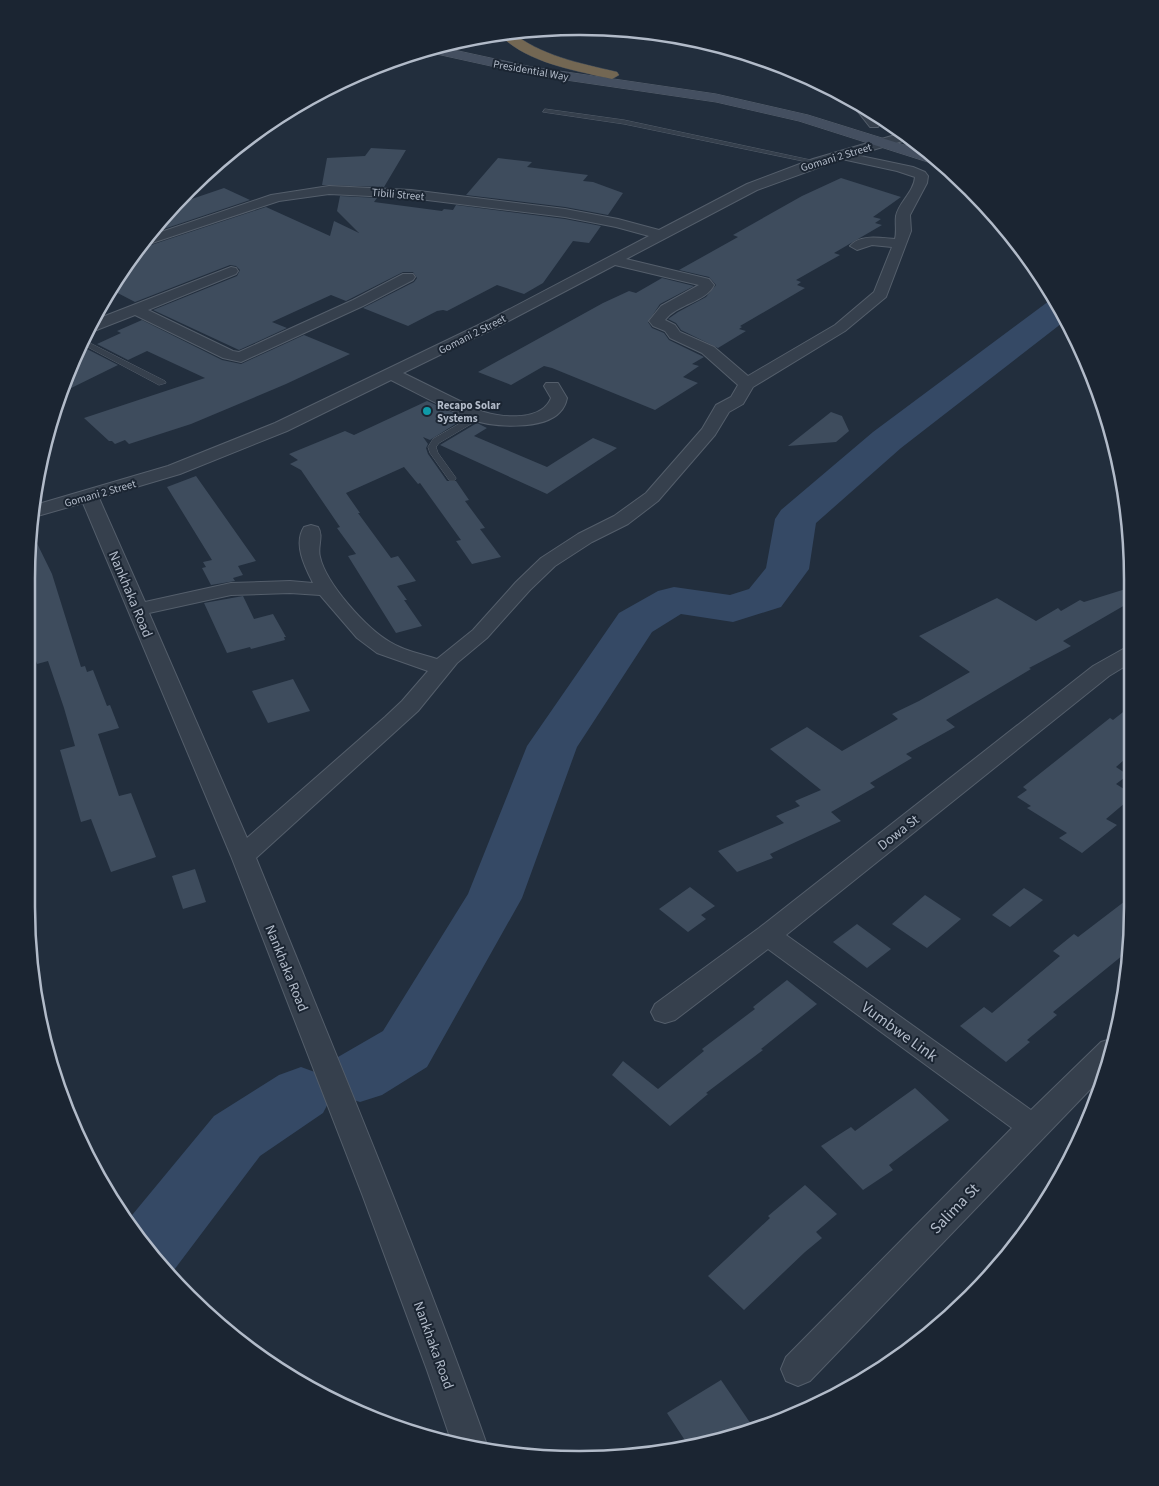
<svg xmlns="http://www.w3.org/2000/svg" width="1159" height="1486" font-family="'Source Sans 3',sans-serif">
<rect width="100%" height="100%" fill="#222e3d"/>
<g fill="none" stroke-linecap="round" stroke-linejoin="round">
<!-- river -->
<g fill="#354965" fill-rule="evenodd">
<polygon points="1056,299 1066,320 901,448 816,523 809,569 781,607 733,622 681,614 652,632 577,747 522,898 427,1067 382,1095 360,1102 338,1095 329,1076 338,1057 383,1031 468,894 527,746 619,613 658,591 674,587 730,595 749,589 766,568 775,519 781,510 873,432 1049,301"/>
<polygon points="301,1067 323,1075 333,1094 323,1113 260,1156 174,1270 168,1272 128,1220 214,1116 279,1075"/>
</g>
</g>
<!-- building -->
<g fill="#3e4c5d">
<polygon points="371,148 406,150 384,187 322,185 327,158 365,156"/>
<polygon points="498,158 532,162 527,167 588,175 583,181 593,182 623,193 608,215 565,207 466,195"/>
<polygon points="841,178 901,197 873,217 881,219 875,223 882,225 834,253 840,255 796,280 801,282 797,285 805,288 740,326 742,327 739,329 746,331 718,348 681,330 676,323 668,319 678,312 706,297 716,285 709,277 679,270 738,237 733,235 802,196"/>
<polygon points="224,188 250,200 149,234 177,204"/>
<polygon points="340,196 377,198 374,202 442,211 444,209 453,210 456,205 565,219 601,226 589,243 573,241 543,283 524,294 497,285 447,311 443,310 437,311 408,326 363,308 414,282 417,278 413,272 403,272 346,301 331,295 272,322 287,328 239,350 153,310 237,276 240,270 236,266 230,265 135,302 110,289 136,250 266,207 330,236 334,221 359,233 337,211"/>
<polygon points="662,278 694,286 660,304 648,322 652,328 664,333 669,340 704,357 692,364 699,366 683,377 698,383 655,410 552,368 544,366 511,385 478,372 603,303 629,291 636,293"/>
<polygon points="142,320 222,360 241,364 304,335 350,354 286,384 191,424 129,444 125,440 115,444 112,441 109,441 84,418 205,378 147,351 128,360 97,344 121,333 117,331"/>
<polygon points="87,349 118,365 59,394 78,353"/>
<polygon points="427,401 465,418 430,440 423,437 428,444 426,448 428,454 447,481 456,481 469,500 465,501 485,528 480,529 501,557 472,564 456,541 461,540 420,483 418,484 404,467 346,493 360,513 358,513 391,558 398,556 416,581 397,586 407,600 404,600 422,626 396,633 348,556 356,554 337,528 340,527 301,470 290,464 298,460 289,454 345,431 354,435"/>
<polygon points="831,412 842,416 849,431 836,442 788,446"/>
<polygon points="477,423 487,428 474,436 547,467 593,438 617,448 547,494 440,445"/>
<polygon points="196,476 256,561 238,566 243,575 233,578 235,581 211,585 202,568 206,567 203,562 212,560 167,487"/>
<polygon points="30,529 52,574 81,667 85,666 87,672 93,670 107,706 110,705 119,728 98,734 119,796 131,793 156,857 111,872 91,819 81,822 60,750 75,746 64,708 48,661 37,664 27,634 27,544"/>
<polygon points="1132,587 1132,601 1063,641 1071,646 1029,668 1031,669 946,720 955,727 906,754 912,758 870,783 875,787 831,812 841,821 770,854 773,858 737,872 718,851 784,823 776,816 800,806 795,801 821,790 770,749 807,727 842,751 898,719 892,714 919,701 970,672 919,636 997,598 1036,621 1058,608 1061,611 1080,600 1084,602"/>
<polygon points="243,596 254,619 273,614 286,637 284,637 285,640 251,649 250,647 227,653 204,603"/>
<polygon points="293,679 310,711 268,723 252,691"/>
<polygon points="1132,705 1132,753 1116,767 1128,775 1116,784 1132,794 1132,797 1106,819 1117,825 1082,853 1059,838 1067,833 1027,808 1031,806 1017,797 1027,790 1023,787 1110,718 1113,720"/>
<polygon points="195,869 206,902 183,909 172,876"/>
<polygon points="690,887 715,906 701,915 706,919 688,932 659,909"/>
<polygon points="1024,888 1043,900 1010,927 992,915"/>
<polygon points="925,895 961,919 927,948 892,924"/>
<polygon points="1133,895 1128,951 1053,1012 1057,1015 1027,1040 1030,1042 1006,1062 960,1026 984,1007 992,1013 1060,956 1053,951 1074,934 1078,937"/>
<polygon points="857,924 891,949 867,968 833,942"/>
<polygon points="787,980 817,1004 761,1049 763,1050 706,1093 708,1094 670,1126 612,1075 623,1061 658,1089 704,1051 702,1049 755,1009 753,1007"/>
<polygon points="915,1088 949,1120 889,1165 893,1170 863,1190 821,1146 851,1127 855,1131"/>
<polygon points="805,1185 837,1214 816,1232 822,1238 805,1252 744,1310 708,1276 770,1218 768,1216"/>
<polygon points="721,1380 751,1424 723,1441 688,1445 667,1413"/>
</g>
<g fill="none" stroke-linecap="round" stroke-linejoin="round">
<defs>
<g id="lane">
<polygon points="545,109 624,120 820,162 817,164 624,124 543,112"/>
<polygon points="84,340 165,381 166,383 159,385 82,344"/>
<polygon points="478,413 481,414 481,418 439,443 436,447 438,453 456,478 455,480 449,480 430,453 428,447 433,439"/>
</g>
<g id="street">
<polygon points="854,102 871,112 880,124 878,127 870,127 852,104"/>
<path d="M902 133 906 134 908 137 906 140 856 155 913 167 925 172 928 176 927 183 910 215 911 231 886 297 845 331 753 387 743 404 729 412 715 435 658 501 628 524 592 542 555 566 530 590 487 638 457 663 418 711 256 858C335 1053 417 1247 487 1445L486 1447 452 1443 427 1370 362 1194 231 856 83 503 34 517 35 505 168 466 275 423 489 320 649 236 616 227 565 217 411 198 329 194 279 201 137 248 146 237 271 195 329 186 411 190 565 209 618 219 659 230 747 184 813 159ZM842 159 897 171 915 177C914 192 899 202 896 216 895 224 897 231 895 239 880 238 860 234 850 246L857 250 872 245 892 247 874 292 835 325 748 376 714 347 680 332 675 325 665 320C677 304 706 302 714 285L709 279 626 259 757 190ZM615 265 699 285 661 306 649 321 653 326 665 331 670 338 702 353 738 385 731 397 716 405 702 429 646 493 614 516 578 534 541 558 516 582 473 630 437 659C422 654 404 651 390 642 367 629 326 584 320 557 317 547 324 536 318 527L311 525 304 527C293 544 305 567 313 583L290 581 231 583 145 602 99 498 180 474 287 431 391 380C417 393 444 408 471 419 492 428 544 430 560 412 564 408 566 403 567 398L558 383H546L544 386 551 398C542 421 504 418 484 412 476 410 468 404 460 401 441 392 422 382 403 373L499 326ZM290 593 320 595 357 638 377 653 428 671 402 701 385 717 247 838 149 613 231 595Z"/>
<polygon points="231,267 236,268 238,271 236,274 148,310 233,351 239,352 353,300 403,274 413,274 415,277 413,280 363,306 241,362 223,358 135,315 94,331 87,332 92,321"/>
<polygon points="1132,647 1132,662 1109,676 786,935 1031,1110 1101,1042 1111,1039 1114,1040 1104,1075 810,1381 798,1386 786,1381 781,1369 786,1357 1012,1128 768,949 675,1020 665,1023 655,1020 651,1012 655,1004 759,928 1093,666 1125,648"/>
</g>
<polygon id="secondary" points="440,47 532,67 716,94 808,115 930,153 942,165 934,164 799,121 716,102 532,75 432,53 426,50"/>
<path id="highway" d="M510 31C541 56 579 63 617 72L619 75 612 79C574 70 526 63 498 33Z"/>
</defs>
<!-- lane casing -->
<use href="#lane" stroke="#545e6b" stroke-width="1"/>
<!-- street casing -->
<use href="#street" stroke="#545e6b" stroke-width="2"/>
<!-- secondary casing -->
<use href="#secondary" stroke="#545e6b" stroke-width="1"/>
<!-- highway casing -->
<use href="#highway" stroke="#414b58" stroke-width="1"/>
<!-- lane -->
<use href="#lane" fill="#36404d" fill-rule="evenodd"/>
<!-- street -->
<use href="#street" fill="#36404d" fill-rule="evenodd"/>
<!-- secondary -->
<use href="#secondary" fill="#444f60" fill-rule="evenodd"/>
<!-- highway -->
<use href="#highway" fill="#736753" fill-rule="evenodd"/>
</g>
<!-- markers -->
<circle fill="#0f9aa8" stroke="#1b2532" stroke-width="2" cx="427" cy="411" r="5"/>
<g text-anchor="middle" stroke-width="4" stroke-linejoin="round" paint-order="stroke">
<!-- far-street labels -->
<g font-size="11" fill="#b2bbc9" stroke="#1b2532">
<text transform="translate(531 70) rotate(10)" y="4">Presidential Way</text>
<text transform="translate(836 157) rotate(-17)" y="4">Gomani 2 Street</text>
<text transform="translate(398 194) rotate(5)" y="4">Tibili Street</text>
<text transform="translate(472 334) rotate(-27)" y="4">Gomani 2 Street</text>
<text transform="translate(100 493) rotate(-16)" y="4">Gomani 2 Street</text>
</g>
<!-- far-poi labels -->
<g font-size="11" font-weight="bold" fill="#b2bbc9" stroke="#1b2532" text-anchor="start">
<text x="437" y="409">Recapo Solar<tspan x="437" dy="13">Systems</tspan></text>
</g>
<!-- street labels -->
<g font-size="14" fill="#b2bbc9" stroke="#1b2532">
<text transform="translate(131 594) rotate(67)" y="5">Nankhaka Road</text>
<text transform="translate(898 832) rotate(-38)" y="5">Dowa St</text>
<text transform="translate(287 968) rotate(68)" y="5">Nankhaka Road</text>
<text transform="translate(434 1345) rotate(70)" y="5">Nankhaka Road</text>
</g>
<!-- near-street labels -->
<g font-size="16" fill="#b2bbc9" stroke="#1b2532">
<text transform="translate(900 1031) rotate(36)" y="6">Vumbwe Link</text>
<text transform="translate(954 1208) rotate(-46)" y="6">Salima St</text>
</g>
</g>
<!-- crop -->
<path d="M0 0H1159V1486H0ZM579 35H580A544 544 0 0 1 1124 579V907A544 544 0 0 1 580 1451H579A544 544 0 0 1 35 907V579A544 544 0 0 1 579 35Z" fill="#1b2532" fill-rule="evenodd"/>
<path fill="none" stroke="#b2bbc9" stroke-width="2.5" d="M579 35H580A544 544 0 0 1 1124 579V907A544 544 0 0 1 580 1451H579A544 544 0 0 1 35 907V579A544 544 0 0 1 579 35Z"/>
</svg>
